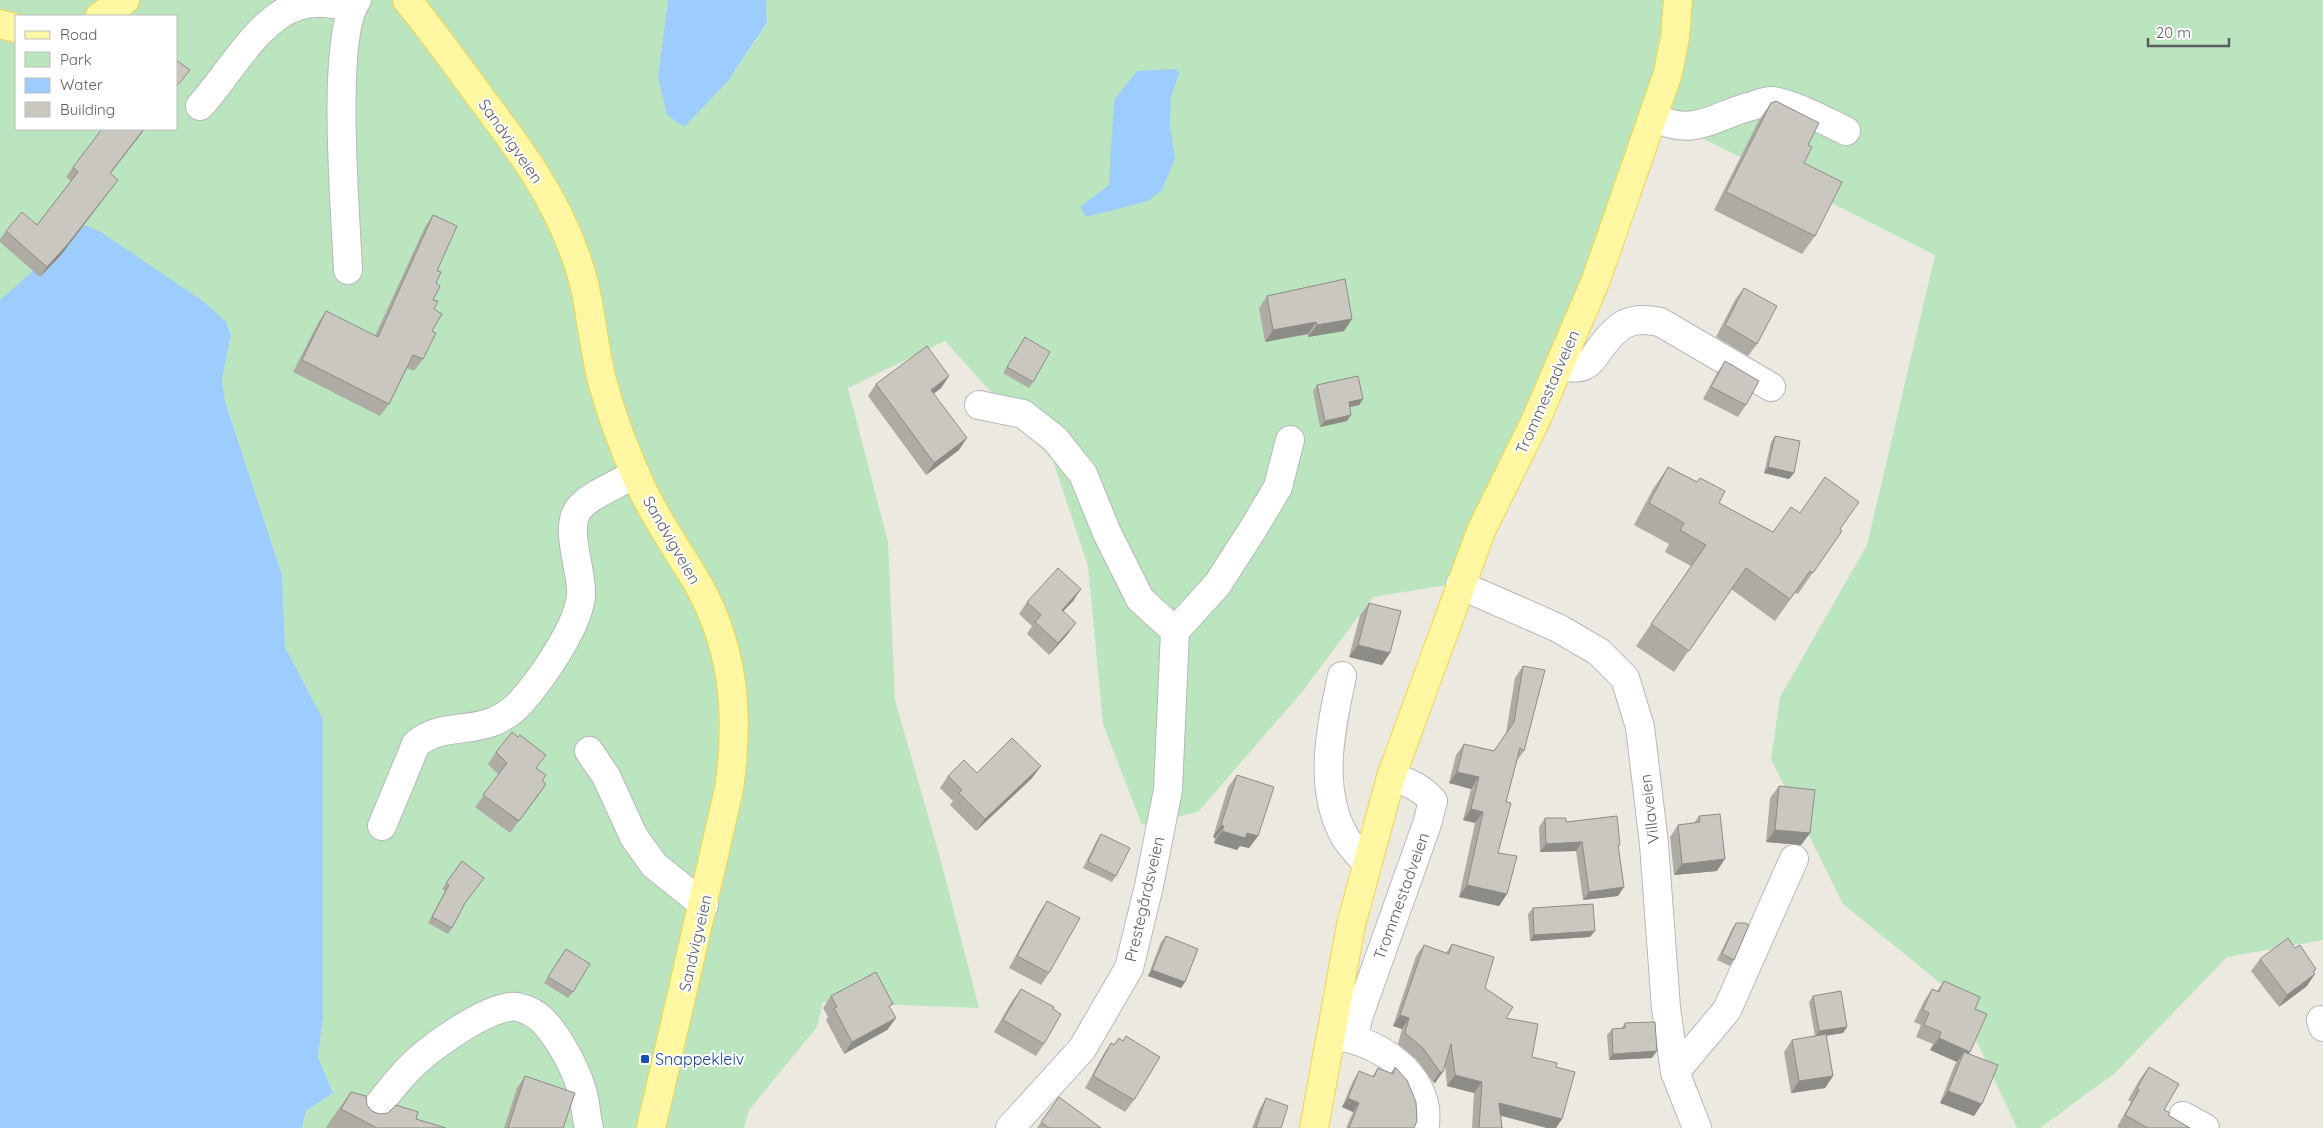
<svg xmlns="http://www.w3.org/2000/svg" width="2323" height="1128" font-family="Quicksand,sans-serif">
<rect width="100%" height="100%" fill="#eceae0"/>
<!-- green -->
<path fill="#bbe5be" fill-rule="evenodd" d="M0 0H668L665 30 728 81 767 24 766 0H2323V940L2227 957 2115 1073 2040 1128H2017L1955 995 1843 904 1771 759 1780 697 1867 545 1935 255 1664 119 1459 583 1373 597 1302 692 1198 812 1142 825 1103 724 1088 566 1053 461 945 341 848 388 888 542 895 700 939 854 979 1008 823 1002 817 1027 749 1110 744 1128H302L306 1111 333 1093 318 1057 323 1018V719L285 647 282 575 225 401 222 379 231 335 226 322 0 300ZM16 16H176V129H16Z"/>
<!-- water -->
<g fill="#9dcdff">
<polygon points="668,0 766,0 767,23 728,81 684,127 667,115 658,78"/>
<polygon points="1175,69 1179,73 1171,97 1170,126 1175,159 1162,190 1148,201 1086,217 1080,207 1109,185 1114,100 1137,71"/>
<polygon points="85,225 101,232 204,302 226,322 231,335 222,379 225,401 282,575 285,647 323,719 323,1018 318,1057 333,1093 306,1111 302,1128 0,1128 0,300"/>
</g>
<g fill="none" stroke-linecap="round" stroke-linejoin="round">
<defs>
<g id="minor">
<path d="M200 106C228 76 258 18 298 6 316 0 334 4 352 7"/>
<path d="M1653 117C1696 138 1712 116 1752 106 1758 104 1765 101 1771 101 1788 101 1829 123 1846 131"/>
<path d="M348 270C346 217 330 38 357 0"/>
<path d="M1560 366C1567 367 1577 369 1583 366 1591 363 1594 357 1599 350 1617 325 1629 315 1660 322L1771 387"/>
<polyline points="979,405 1023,414 1055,439 1083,474 1107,533 1140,599 1175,631 1168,790 1149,886 1129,968 1082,1049 1010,1128"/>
<polyline points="1460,585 1558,628 1599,652 1625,678 1640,727 1654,844 1666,1008 1675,1072 1697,1128"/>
<polyline points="1175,631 1217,585 1253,529 1278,487 1290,440"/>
<path d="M1342 676C1331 728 1317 788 1345 837 1351 847 1360 855 1367 864"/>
<polyline points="589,751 606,776 634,837 654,865 704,905"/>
<path d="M382 826 416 744C448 717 485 742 522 701 542 678 578 627 581 596 583 572 564 530 578 510 590 493 618 486 635 473"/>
<polyline points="2321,1020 2323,1027"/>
<path d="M1336 1036C1374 1041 1418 1067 1425 1108 1426 1114 1425 1122 1425 1128"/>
<path d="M1353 1038 1359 1015 1427 824 1433 801C1422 788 1407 781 1391 777"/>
<polyline points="1675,1072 1727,1010 1794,859"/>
<polyline points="2183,1116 2205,1128"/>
<path d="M361 1128C375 1110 388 1091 404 1074 424 1051 479 1012 509 1007 519 1005 533 1012 540 1018 558 1034 577 1071 583 1094 586 1105 586 1117 589 1128"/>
</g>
<g id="major">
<path d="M407 0C433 32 457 65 481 98 521 151 555 196 577 260 591 299 592 344 603 384 611 413 622 443 634 471 649 507 671 540 692 574 734 642 740 712 729 789L651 1128"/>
<polyline points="100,16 125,0"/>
<polyline points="0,24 16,28"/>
<polyline points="1314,1128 1351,925 1391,777 1481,531 1535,422 1596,280 1668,73 1675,37 1678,0"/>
</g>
</defs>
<!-- minor casing -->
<use href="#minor" stroke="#b6b8bd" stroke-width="30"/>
<!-- major casing -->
<use href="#major" stroke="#f4d351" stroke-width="30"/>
<!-- minor -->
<use href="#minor" stroke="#fff" stroke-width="28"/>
<!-- major -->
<use href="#major" stroke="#fff7a2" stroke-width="28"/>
</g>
<!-- wall -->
<g fill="#adaba4">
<polygon points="1771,103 1804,163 1815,236 1802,254 1714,210 1759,120"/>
<polygon points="73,167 110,173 111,189 61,255 40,277 0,242 0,239 6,231 37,225 71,181 66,177"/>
<polygon points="433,215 437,271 436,283 433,300 434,309 432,331 423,359 414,371 407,368 389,404 380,416 293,372 318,323 326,311 375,336 425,227"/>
<polygon points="1744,288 1757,344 1748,356 1716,337 1735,300"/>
<polygon points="1267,296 1352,319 1344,331 1308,337 1308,334 1265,342 1259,308"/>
<polygon points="1025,337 1033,382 1029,388 1003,373"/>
<polygon points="1725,361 1746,405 1738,417 1703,399 1717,373"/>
<polygon points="949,376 941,388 934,393 959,450 926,475 868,396 876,384"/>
<polygon points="1317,385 1363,399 1359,405 1350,407 1347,421 1320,427 1313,391"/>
<polygon points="1775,436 1794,473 1789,479 1764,473 1771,442"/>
<polygon points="1668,467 1697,482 1700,478 1719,503 1773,532 1800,513 1840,529 1842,531 1798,594 1795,593 1775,621 1731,589 1674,672 1636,646 1691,566 1665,552 1669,544 1634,525 1653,489"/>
<polygon points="1081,589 1073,601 1063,611 1067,635 1049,655 1027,634 1032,626 1019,614 1027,602"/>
<polygon points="1369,603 1390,653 1382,665 1349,657 1360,615"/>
<polygon points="1523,666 1524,751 1516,762 1506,802 1498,853 1507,894 1499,906 1459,897 1475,823 1463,820 1471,789 1449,783 1456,755 1464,744 1494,751 1506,733 1515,678"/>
<polygon points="496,752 546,784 510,833 475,807 499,775 488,764"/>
<polygon points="1041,766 1032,778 976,831 950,805 953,801 940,788 948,776"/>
<polygon points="1237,775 1258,836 1249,848 1240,846 1237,850 1214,843 1215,838 1213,837 1228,787"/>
<polygon points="1779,786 1810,833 1801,845 1766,842 1770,798"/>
<polygon points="1699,816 1717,871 1674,875 1670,837 1678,825 1694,823"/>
<polygon points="1545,818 1566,822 1618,848 1618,896 1583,900 1576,851 1540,852 1539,827"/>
<polygon points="1101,834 1116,876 1112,882 1083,868 1097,840"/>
<polygon points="462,861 464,905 452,928 448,934 428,923 445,891 442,889"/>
<polygon points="1047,901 1049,973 1041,985 1009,968 1039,913"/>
<polygon points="1533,908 1590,937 1530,941 1528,914"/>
<polygon points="1736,923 1734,960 1730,966 1717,960 1732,929"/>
<polygon points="1166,936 1185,982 1181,988 1148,976 1161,942"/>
<polygon points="1452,944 1506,1018 1532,1057 1556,1067 1562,1119 1556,1128 1547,1128 1501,1116 1502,1128 1472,1128 1474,1093 1447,1086 1445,1065 1435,1083 1433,1082 1416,1059 1398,1044 1402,1029 1393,1026 1416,956 1424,945 1446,953"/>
<polygon points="562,955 573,992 568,998 544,983"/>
<polygon points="2260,959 2314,972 2307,986 2279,1007 2251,971"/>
<polygon points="1944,981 1975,1009 1970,1052 1969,1054 1974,1116 1940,1103 1955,1064 1957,1062 1930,1050 1933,1044 1916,1037 1921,1025 1914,1022 1924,1001 1932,989 1937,991"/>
<polygon points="1021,989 1053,1009 1044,1044 1036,1056 994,1032 1012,1001"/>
<polygon points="831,996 896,1018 887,1030 844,1054 826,1020 828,1017 823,1008"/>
<polygon points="1813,996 1847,1027 1843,1033 1826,1036 1833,1076 1825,1088 1791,1093 1784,1052 1792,1040 1815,1036 1809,1002"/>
<polygon points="1625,1023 1652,1058 1609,1060 1607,1035 1612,1029 1621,1029"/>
<polygon points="1126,1036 1134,1100 1125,1112 1085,1088 1103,1055 1111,1043 1114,1045 1119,1038 1123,1041"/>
<polygon points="1395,1067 1414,1128 1346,1128 1353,1112 1342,1107 1353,1081 1359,1071 1372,1077 1378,1068 1391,1073"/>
<polygon points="2149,1067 2164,1110 2168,1115 2190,1128 2119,1128 2117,1127 2131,1102 2128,1100 2140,1079"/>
<polygon points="525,1076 563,1128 504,1128 517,1088"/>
<polygon points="351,1092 367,1105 372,1111 379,1114 416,1119 446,1128 326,1128 330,1121"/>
<polygon points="1059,1097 1101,1128 1037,1128"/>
<polygon points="1266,1098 1281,1128 1252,1128 1259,1110"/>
</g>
<!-- shaded-wall -->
<g fill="#8d8b86">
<polygon points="144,129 145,129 103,183 110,173"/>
<polygon points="118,180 61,255 40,277 47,267"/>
<polygon points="1352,319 1344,331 1308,337 1317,325"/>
<polygon points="1316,322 1308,334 1265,342 1273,330"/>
<polygon points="949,376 941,388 923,402 931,390"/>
<polygon points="1363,399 1359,405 1344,408 1349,402"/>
<polygon points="1351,415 1347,421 1320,427 1325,421"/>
<polygon points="967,438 959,450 926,475 934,463"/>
<polygon points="1768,467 1794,473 1789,479 1764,473"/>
<polygon points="1081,589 1073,601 1053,622 1062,610"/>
<polygon points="1076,623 1067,635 1049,655 1058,643"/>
<polygon points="1358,645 1390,653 1382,665 1349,657"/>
<polygon points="1041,766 1032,778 976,831 985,819"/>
<polygon points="1457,772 1479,777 1471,789 1449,783"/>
<polygon points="546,784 538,796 510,833 519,821"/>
<polygon points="1471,809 1483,812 1475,823 1463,820"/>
<polygon points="1221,825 1224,826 1215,838 1213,837"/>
<polygon points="1775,830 1810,833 1801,845 1766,842"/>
<polygon points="1222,831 1247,833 1258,836 1249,848 1240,846 1237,850 1214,843"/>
<polygon points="1582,842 1576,851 1540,852 1546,844"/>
<polygon points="1725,859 1717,871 1674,875 1682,864"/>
<polygon points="1467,885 1507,894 1499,906 1459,897"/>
<polygon points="1624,887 1618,896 1583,900 1589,892"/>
<polygon points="1595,931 1590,937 1530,941 1534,935"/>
<polygon points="2316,969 2311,977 2315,974 2307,986 2279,1007 2287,995"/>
<polygon points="1152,970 1185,982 1181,988 1148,976"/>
<polygon points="1400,1015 1409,1018 1402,1029 1393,1026"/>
<polygon points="896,1018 887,1030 844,1054 852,1042"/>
<polygon points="1847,1027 1843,1033 1815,1037 1819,1031"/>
<polygon points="1939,1038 1970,1052 1962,1064 1964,1052 1957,1062 1930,1050"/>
<polygon points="1657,1051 1652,1058 1609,1060 1613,1054"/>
<polygon points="1440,1072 1443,1072 1435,1083 1433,1082"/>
<polygon points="1455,1075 1482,1082 1474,1093 1447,1086"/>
<polygon points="1833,1076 1825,1088 1791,1093 1799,1081"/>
<polygon points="1948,1091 1982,1104 1974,1116 1940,1103"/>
<polygon points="1348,1098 1359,1103 1353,1112 1342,1107"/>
<polygon points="1499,1103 1562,1119 1556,1128 1547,1128 1492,1113"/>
</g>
<!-- building -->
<g fill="#c9c7bf" stroke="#8d8b86">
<polygon points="176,60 190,70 176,87"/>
<polygon points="1776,101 1819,123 1808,145 1812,147 1804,163 1842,182 1815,236 1726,192 1771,103"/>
<polygon points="102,129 144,129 110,173 118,180 67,245 47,267 6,231 22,212 37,225 78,172 73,167"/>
<polygon points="433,215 457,226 437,271 441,272 436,283 440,286 433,300 438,301 434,309 442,314 432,331 436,333 423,359 413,355 389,404 302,360 326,311 378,337"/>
<polygon points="1345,279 1352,319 1317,325 1316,322 1273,330 1267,296"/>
<polygon points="1744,288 1777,306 1757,344 1725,325"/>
<polygon points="1025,337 1050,352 1033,382 1007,367"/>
<polygon points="927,346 949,376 931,390 967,438 934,463 876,384"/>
<polygon points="1725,361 1759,381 1746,405 1711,387"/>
<polygon points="1358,376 1363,399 1349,402 1351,415 1325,421 1317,385"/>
<polygon points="1775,436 1800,441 1794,473 1768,467"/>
<polygon points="1668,467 1697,482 1700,478 1725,491 1719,503 1773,532 1791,507 1800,513 1825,477 1859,502 1840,529 1842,531 1813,573 1810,571 1790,599 1746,568 1689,651 1651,624 1706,545 1680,530 1684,523 1649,503"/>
<polygon points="1058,568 1081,589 1062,610 1076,623 1058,643 1035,622 1041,615 1027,602"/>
<polygon points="1369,603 1401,611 1390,653 1358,645"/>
<polygon points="1523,666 1545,670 1524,751 1520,748 1506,802 1511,803 1498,853 1517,856 1507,894 1467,885 1483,812 1471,809 1479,777 1457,772 1464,744 1494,751 1514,722"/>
<polygon points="512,732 518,737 520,735 546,755 536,768 546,775 542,781 546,784 519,821 483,795 507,763 496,752"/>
<polygon points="1012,738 1041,766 985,819 959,793 962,790 948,776 964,760 977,773"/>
<polygon points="1237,775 1274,787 1258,836 1247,833 1245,838 1222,831 1224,826 1221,825"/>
<polygon points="1779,786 1815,790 1810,833 1775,830"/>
<polygon points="1720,814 1725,859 1682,864 1678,825 1700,822 1699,816"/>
<polygon points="1617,816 1620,845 1618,845 1624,887 1589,892 1582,842 1546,844 1545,818 1566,818 1566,822"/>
<polygon points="1101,834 1130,848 1116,876 1088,862"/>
<polygon points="462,861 484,878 465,903 452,928 432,917 449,885 446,883"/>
<polygon points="1047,901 1080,918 1049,973 1017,956"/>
<polygon points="1593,904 1595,931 1534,935 1533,908"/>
<polygon points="1736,923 1745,923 1749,925 1734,960 1722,954"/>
<polygon points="1166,936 1198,949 1185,982 1152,970"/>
<polygon points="2288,938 2295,948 2300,945 2316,969 2313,972 2315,974 2287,995 2260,959"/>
<polygon points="1452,944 1494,957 1485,988 1513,1007 1506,1018 1538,1024 1532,1057 1557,1063 1556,1067 1575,1072 1562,1119 1499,1103 1502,1128 1479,1128 1482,1082 1455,1075 1451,1044 1443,1072 1440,1072 1423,1048 1405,1033 1409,1018 1400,1015 1424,945 1449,954"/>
<polygon points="566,949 590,964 573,992 548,977"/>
<polygon points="876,972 893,1004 889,1006 896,1018 852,1042 834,1008 837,1007 831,996"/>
<polygon points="1944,981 1980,997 1975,1009 1987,1014 1970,1052 1939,1038 1941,1032 1924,1025 1929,1013 1923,1010 1932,989 1939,992"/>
<polygon points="1021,989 1054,1007 1053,1009 1061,1014 1044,1044 1003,1020"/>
<polygon points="1841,991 1847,1027 1819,1031 1813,996"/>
<polygon points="1655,1022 1657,1051 1613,1054 1612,1029 1625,1028 1625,1023"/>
<polygon points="1826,1034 1833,1076 1799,1081 1792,1040"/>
<polygon points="1126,1036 1160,1057 1134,1100 1093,1076 1111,1043 1114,1045 1119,1038 1123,1041"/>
<polygon points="1964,1052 1998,1065 1982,1104 1948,1091"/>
<polygon points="1395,1067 1407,1080 1416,1102 1417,1121 1414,1128 1349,1128 1359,1103 1348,1098 1359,1071 1374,1077 1378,1068 1393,1074"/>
<polygon points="2149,1067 2179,1084 2164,1110 2170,1113 2168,1115 2190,1128 2148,1128 2125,1115 2139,1090 2137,1088"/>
<polygon points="525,1076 575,1093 563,1128 508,1128"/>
<polygon points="351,1092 366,1096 367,1105 372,1111 379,1114 388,1113 396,1105 418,1112 416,1119 446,1128 377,1128 341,1109"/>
<polygon points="1059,1097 1101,1128 1049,1128 1041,1122"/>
<polygon points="1266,1098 1288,1106 1281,1128 1256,1128"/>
</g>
<!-- markers -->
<rect fill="#1a4fb4" stroke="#fff" stroke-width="2" x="640" y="1054" width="10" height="10" rx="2.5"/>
<g text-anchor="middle" stroke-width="4" stroke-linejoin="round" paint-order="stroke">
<!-- street labels -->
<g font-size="16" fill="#595c61" stroke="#fff">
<text transform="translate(511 141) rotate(55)" y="6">Sandvigveien</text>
<text transform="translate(1547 392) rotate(-66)" y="6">Trommestadveien</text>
<text transform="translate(672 540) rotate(60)" y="6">Sandvigveien</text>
<text transform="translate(1649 809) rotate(-97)" y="6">Villaveien</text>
<text transform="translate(1401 896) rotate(-70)" y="6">Trommestadveien</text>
<text transform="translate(1144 899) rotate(-77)" y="6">Prestegårdsveien</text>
<text transform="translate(695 943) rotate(-77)" y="6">Sandvigveien</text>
</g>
<!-- transit labels -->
<g font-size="16" fill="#164399" stroke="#fff" text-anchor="start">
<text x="655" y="1065">Snappekleiv</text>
</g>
</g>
<!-- legend -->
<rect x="15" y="15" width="162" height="115" fill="#ffffff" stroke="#bdbec0"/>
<rect x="25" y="31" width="25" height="8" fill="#fff7a2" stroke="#bdbec0"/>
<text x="60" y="40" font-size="15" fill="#595c61">Road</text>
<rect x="25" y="52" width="25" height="15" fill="#bbe5be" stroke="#bdbec0"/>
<text x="60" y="65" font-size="15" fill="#595c61">Park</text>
<rect x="25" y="78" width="25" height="15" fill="#9dcdff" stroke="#bdbec0"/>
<text x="60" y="90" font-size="15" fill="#595c61">Water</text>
<rect x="25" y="102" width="25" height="15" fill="#c9c7bf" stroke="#bdbec0"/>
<text x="60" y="115" font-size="15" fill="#595c61">Building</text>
<!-- scale -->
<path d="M2148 38v8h81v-8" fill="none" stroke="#595c61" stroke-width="2.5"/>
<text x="2156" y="38" font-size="15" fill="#595c61" stroke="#ffffff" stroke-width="4" paint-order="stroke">20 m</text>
</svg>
